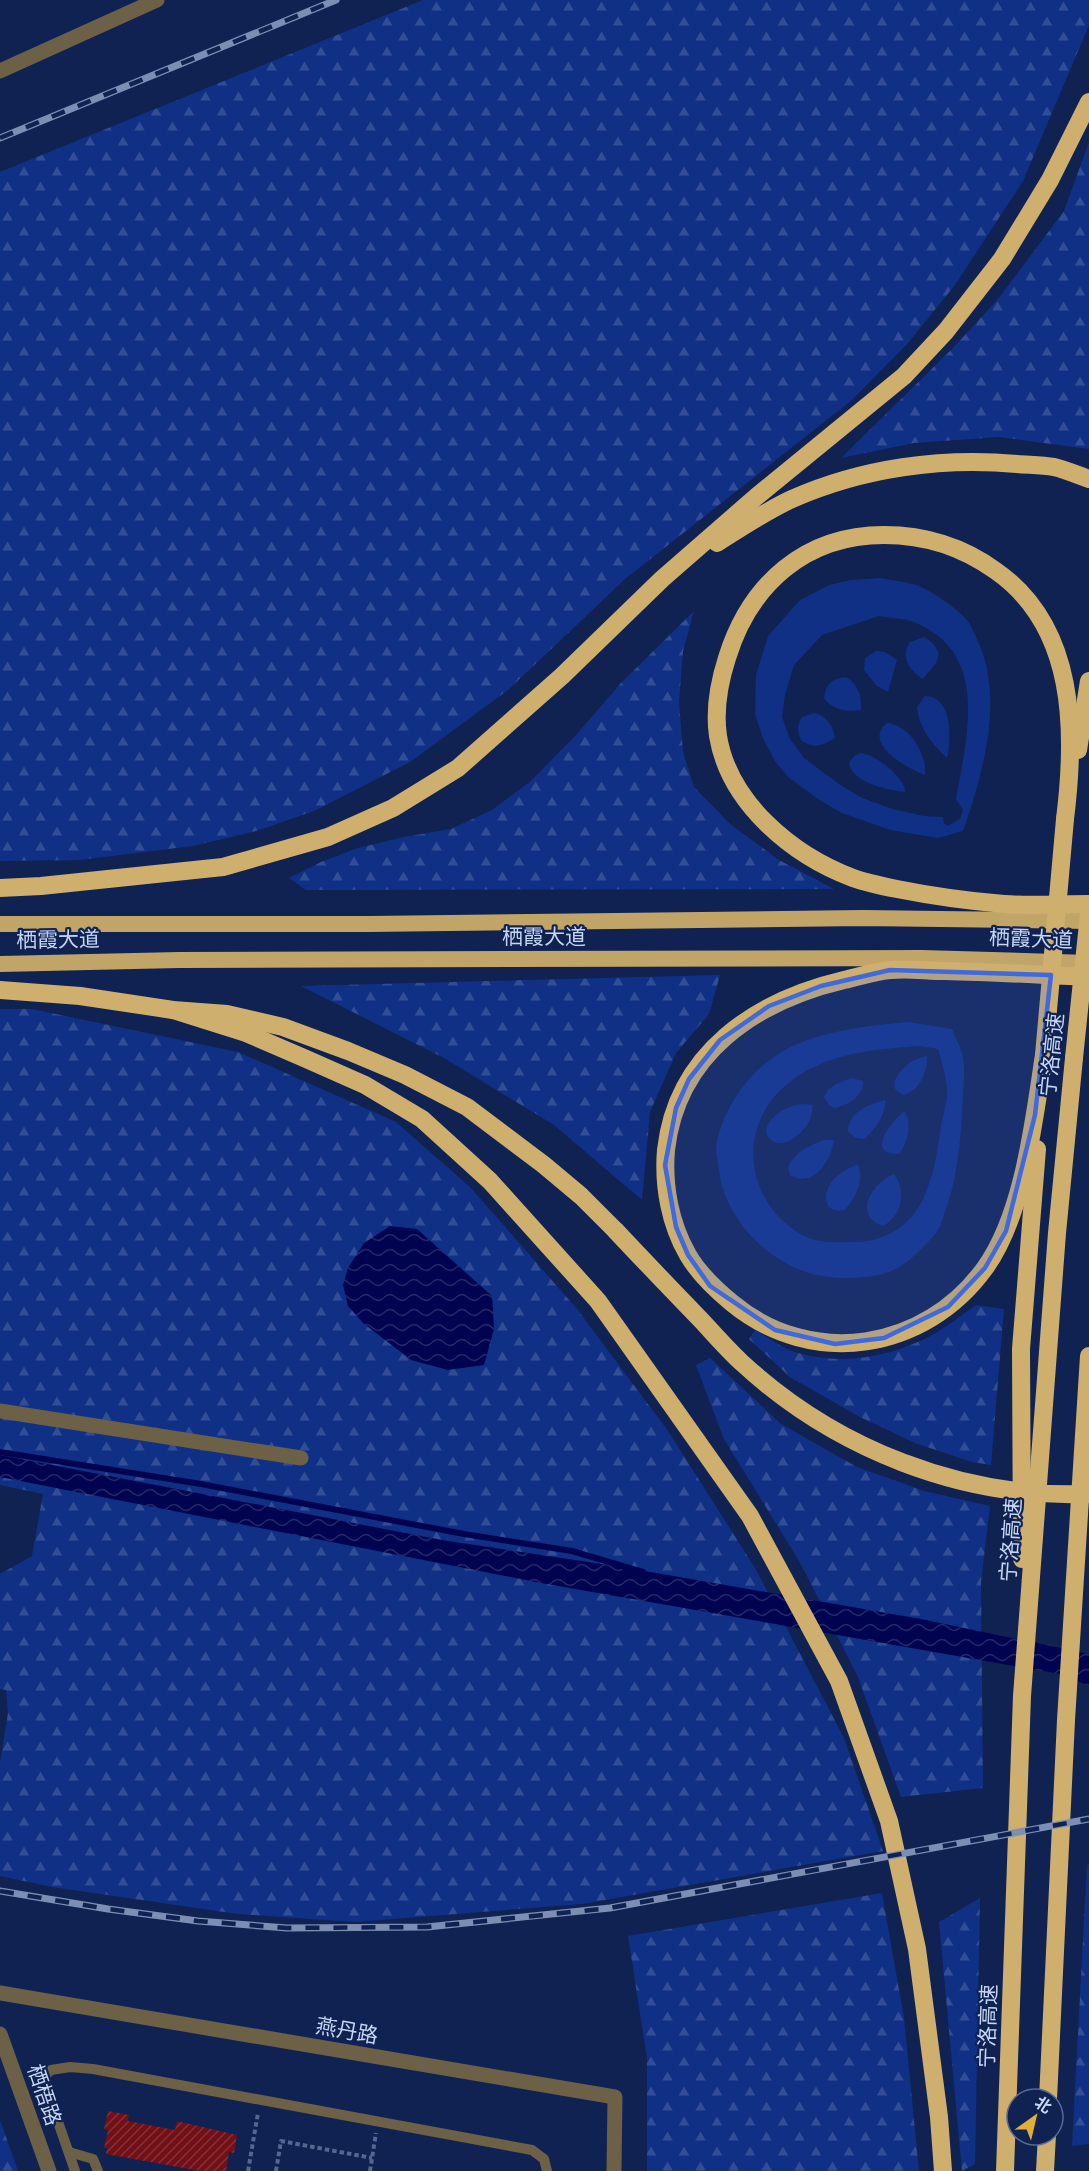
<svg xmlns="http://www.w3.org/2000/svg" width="1089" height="2171" font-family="Arial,'Noto Sans SC',sans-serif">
<defs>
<pattern id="forest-firs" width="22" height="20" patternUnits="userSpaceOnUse" patternTransform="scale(1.5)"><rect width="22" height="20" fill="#103085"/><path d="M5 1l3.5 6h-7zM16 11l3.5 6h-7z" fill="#314d97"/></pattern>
<pattern id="water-waves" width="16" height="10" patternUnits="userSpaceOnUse" patternTransform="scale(1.5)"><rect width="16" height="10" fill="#000450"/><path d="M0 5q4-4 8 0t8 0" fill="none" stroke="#24286a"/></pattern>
<pattern id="building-hatch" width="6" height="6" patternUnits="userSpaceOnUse" patternTransform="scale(1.5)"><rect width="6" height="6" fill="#711016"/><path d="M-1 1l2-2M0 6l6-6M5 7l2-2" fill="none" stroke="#843238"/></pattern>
</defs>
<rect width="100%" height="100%" fill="#0f2252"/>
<!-- green -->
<g fill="#103085" fill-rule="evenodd">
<path d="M881 578C894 581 910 582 921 587 936 594 955 607 966 619 971 624 974 633 977 639 1005 697 983 774 963 831L938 838 890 830 842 813 821 801 788 777 775 761 763 738 755 714 756 675 768 636 800 600 829 585 851 580ZM879 616C889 618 901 618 911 621 991 650 967 736 956 799L963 810 960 819 948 826 944 823 943 817 924 816 892 809 860 797 839 784 804 758 790 739 782 717 785 695 794 665 822 635Z"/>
<path d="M924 637C948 652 938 663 922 679 909 669 900 657 910 642Z"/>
<polygon points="876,651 885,652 897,660 888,692 877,686 864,670 865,658"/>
<path d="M846 677C858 684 862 696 861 710 847 712 833 711 824 698 826 683 832 679 846 677Z"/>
<path d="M925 696C952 696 952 738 947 758 931 743 919 728 917 707Z"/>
<path d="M814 713C826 715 833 726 835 738 823 745 813 750 801 740 797 732 797 725 802 717Z"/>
<path d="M887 723C909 725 927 753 925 775 906 768 862 743 887 723Z"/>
<path d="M860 753C876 754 905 778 905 792 888 790 852 783 849 763L854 756Z"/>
<path d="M909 1022 952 1029C956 1038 961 1048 963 1058 965 1070 964 1083 963 1095 961 1132 959 1171 947 1206 944 1213 943 1221 939 1228 937 1233 932 1237 928 1242 907 1264 894 1275 863 1277 845 1279 827 1278 809 1273 765 1260 723 1215 719 1169 718 1161 715 1150 717 1142 725 1104 752 1068 785 1050 819 1031 871 1025 909 1022ZM921 1046 938 1049C942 1062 946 1076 947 1089 948 1099 944 1111 942 1121 938 1143 936 1165 928 1187 917 1220 892 1240 858 1242 842 1242 819 1244 804 1236 747 1206 735 1130 784 1087 821 1053 874 1049 921 1046Z"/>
<path d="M927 1056C928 1072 919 1091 903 1095L895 1089 894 1082C900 1068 912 1059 927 1056Z"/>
<path d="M852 1078 863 1081C864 1096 847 1106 834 1108L829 1105 824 1097 828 1090 836 1084Z"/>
<path d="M885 1100C886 1115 875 1129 864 1139L856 1138 848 1132C848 1112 868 1105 885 1100Z"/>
<path d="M803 1104 813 1105C812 1110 812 1115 810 1119 805 1132 782 1153 769 1138 760 1128 776 1113 785 1109 791 1106 797 1105 803 1104Z"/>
<path d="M905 1111C912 1125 908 1142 899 1154 864 1155 892 1120 905 1111Z"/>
<path d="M824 1140H834C831 1161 813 1189 790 1175L788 1167C796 1151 808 1146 824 1140Z"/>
<path d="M858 1164C864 1182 856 1196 845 1210 822 1215 822 1192 834 1179 841 1172 849 1168 858 1164Z"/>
<path d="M894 1174C907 1190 902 1216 883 1226 852 1215 872 1183 894 1174Z"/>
</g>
<!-- forest -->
<g fill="url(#forest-firs)">
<polygon points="423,0 1089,0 1089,25 1023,181 955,285 908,343 852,400 625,579 508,690 410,762 314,811 256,831 193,846 79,860 0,861 0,172"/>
<polygon points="1089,142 1089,449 999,437 914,443 841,458 953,348 999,298 1064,211"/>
<polygon points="694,611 683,651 679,702 683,752 694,787 730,824 779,860 834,889 306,890 289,878 321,862 358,848 404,837 451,829 492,810 531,781 577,734 620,684"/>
<polygon points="720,975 709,1014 676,1053 650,1112 642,1200 554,1125 444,1058 301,986"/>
<polygon points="0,1009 32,1009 238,1052 396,1122 470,1187 577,1309 668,1431 755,1568 844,1738 883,1851 582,1904 355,1922 238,1914 52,1887 0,1876 0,1763 8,1713 6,1690 0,1689 0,1574 32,1556 43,1494 0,1485"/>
<path d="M976 1305 1004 1309 991 1465 972 1462 915 1443 860 1417 790 1377 749 1339 755 1330C766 1336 776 1344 787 1349 834 1368 891 1358 934 1334 949 1325 962 1315 976 1305Z"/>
<polygon points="710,1358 781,1424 857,1467 924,1491 990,1506 981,1582 983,1788 901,1797 858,1677 801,1564 724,1439 696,1365"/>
<polygon points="1089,1864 1089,2144 1072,2146 1087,1865"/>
<polygon points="882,1893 904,2018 919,2171 647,2171 647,2058 628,1936"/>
<polygon points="980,1898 975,2164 962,2171 939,1922"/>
<polygon points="0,2120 18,2171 0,2171"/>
</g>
<!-- water -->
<g fill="url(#water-waves)">
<polygon points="390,1226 417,1229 492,1296 494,1329 484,1365 448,1370 411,1360 363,1323 348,1306 343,1285 348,1268 364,1243"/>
<polygon points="0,1455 442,1540 622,1567 921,1619 1080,1652 1089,1655 1089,1686 1060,1674 541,1583 0,1477"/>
</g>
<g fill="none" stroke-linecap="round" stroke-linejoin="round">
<!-- stream -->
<polyline stroke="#000450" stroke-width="6" points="0,1452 201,1484 464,1534 572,1551 643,1572"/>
</g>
<!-- building -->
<polygon fill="url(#building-hatch)" points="108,2111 129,2115 128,2121 175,2130 177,2121 237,2135 234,2153 229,2152 226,2171 200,2171 106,2154 107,2148 104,2148 108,2130 104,2129"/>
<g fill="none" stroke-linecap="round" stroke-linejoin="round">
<!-- path -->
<g stroke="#556690" stroke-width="4" stroke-dasharray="4.5 3" stroke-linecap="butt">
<polyline points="248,2171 258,2113"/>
<polyline points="276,2171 281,2141 372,2158"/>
<polyline points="370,2171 376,2133"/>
</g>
<!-- service -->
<g stroke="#6c6046" stroke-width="10">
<polyline points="69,2152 93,2159 98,2171"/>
<polyline points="75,2171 48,2093 44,2077 51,2070 70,2067 93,2069 532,2150 544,2159 547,2171"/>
</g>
<!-- minor -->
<g stroke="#6c6046" stroke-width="15">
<polyline points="0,71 157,0"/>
<polyline points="0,1411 301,1458"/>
<polyline points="0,2034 49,2171"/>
</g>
<!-- tertiary -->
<polyline stroke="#6c6046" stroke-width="15" points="0,1993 615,2097 614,2171"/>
<!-- trunk -->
<g stroke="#c1a468" stroke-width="16">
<polyline points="0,924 369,924 863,918 1089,921"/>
<polyline points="0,964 179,960 922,958 1089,963"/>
</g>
<!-- motorway -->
<g stroke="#cfaf6d" stroke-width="18">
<path d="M717 543C742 527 766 511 792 499 862 468 942 457 1017 464 1029 465 1042 465 1054 467 1066 470 1078 475 1089 479"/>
<polyline points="1078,750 1089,681"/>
<path d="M1065 819C1076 731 1076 627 996 571 963 547 925 535 884 535 805 535 750 584 727 658 719 683 714 709 718 736 729 803 792 855 853 878 867 883 882 886 897 889 932 896 968 901 1004 904 1032 906 1061 904 1089 904"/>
<polyline points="0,888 41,886 223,867 328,837 393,808 458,768 562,676 662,579 756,497 904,376 946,331 1002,259 1050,180 1089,102"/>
<polyline points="0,990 80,996 173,1010 227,1014 283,1027 348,1051 405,1075 467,1107 544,1165 581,1196 616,1231"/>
<polyline points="173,1010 246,1033 304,1058 365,1085 422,1119 490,1181 598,1301 750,1516 839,1681 889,1821 917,1949 939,2117 943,2171"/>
<path d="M1044 1055C1034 1119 1024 1214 985 1268 925 1351 812 1369 732 1303 715 1289 699 1274 688 1255 670 1224 663 1186 666 1150 677 1053 755 1001 844 980 859 977 875 971 891 970 908 968 927 971 945 971 993 972 1041 975 1089 977"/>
<polyline points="1022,1559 1021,1349 1037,1149"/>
<polyline points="1048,2099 1066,1720 1089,1356"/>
<polyline points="1005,2171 1022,1696 1057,1233 1074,1058"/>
<polyline points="1045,2171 1047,2135"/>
</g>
<defs>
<g id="rail">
<polyline points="0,138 336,0"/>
<polyline points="0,1891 108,1909 198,1921 287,1928 427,1927 610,1908 1089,1819"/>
</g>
</defs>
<!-- rail casing -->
<use href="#rail" stroke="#7d8eb4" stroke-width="7"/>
<!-- rail -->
<use href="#rail" stroke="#0f2252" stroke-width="4.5" stroke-dasharray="14" stroke-linecap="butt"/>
<!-- motorway-bridge -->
<g stroke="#cfaf6d" stroke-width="18">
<polyline points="1044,1055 1065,819"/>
<polyline points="1074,1058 1089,914"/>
<path d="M616 1231C644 1261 672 1290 701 1320 714 1334 727 1349 741 1362 835 1449 962 1499 1089 1494"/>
</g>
</g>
<!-- marked area -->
<path fill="#3f69de" fill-opacity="0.2" stroke="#3f69de" stroke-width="4.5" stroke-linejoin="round" d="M890 970 1051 975 1035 1115 1006 1231 985 1268 948 1307 884 1338 835 1344 775 1330 710 1286 688 1255 676 1227 665 1165 676 1108 689 1079 720 1040 769 1006 821 986Z"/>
<g text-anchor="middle" stroke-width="4.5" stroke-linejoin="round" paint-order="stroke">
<!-- street labels -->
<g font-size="21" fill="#c7d6f5" stroke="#0f2252">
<text x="544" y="944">栖霞大道</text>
<text transform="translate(1031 939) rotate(2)" y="7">栖霞大道</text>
<text transform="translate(58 940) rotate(-1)" y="7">栖霞大道</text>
<text transform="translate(1052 1055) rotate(-84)" y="7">宁洛高速</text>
<text transform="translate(1011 1540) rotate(-86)" y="7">宁洛高速</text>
<text transform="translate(988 2026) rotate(-88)" y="7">宁洛高速</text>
<text transform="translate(347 2031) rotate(10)" y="7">燕丹路</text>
<text transform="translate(44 2095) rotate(71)" y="7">栖梧路</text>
</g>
</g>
<!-- north arrow -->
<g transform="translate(1035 2117) rotate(34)"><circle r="28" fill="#0f2252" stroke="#596a93" stroke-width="1.5"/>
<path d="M0-4.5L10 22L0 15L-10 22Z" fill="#e2af34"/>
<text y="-9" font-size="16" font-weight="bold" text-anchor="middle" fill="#c7d6f5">北</text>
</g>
</svg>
